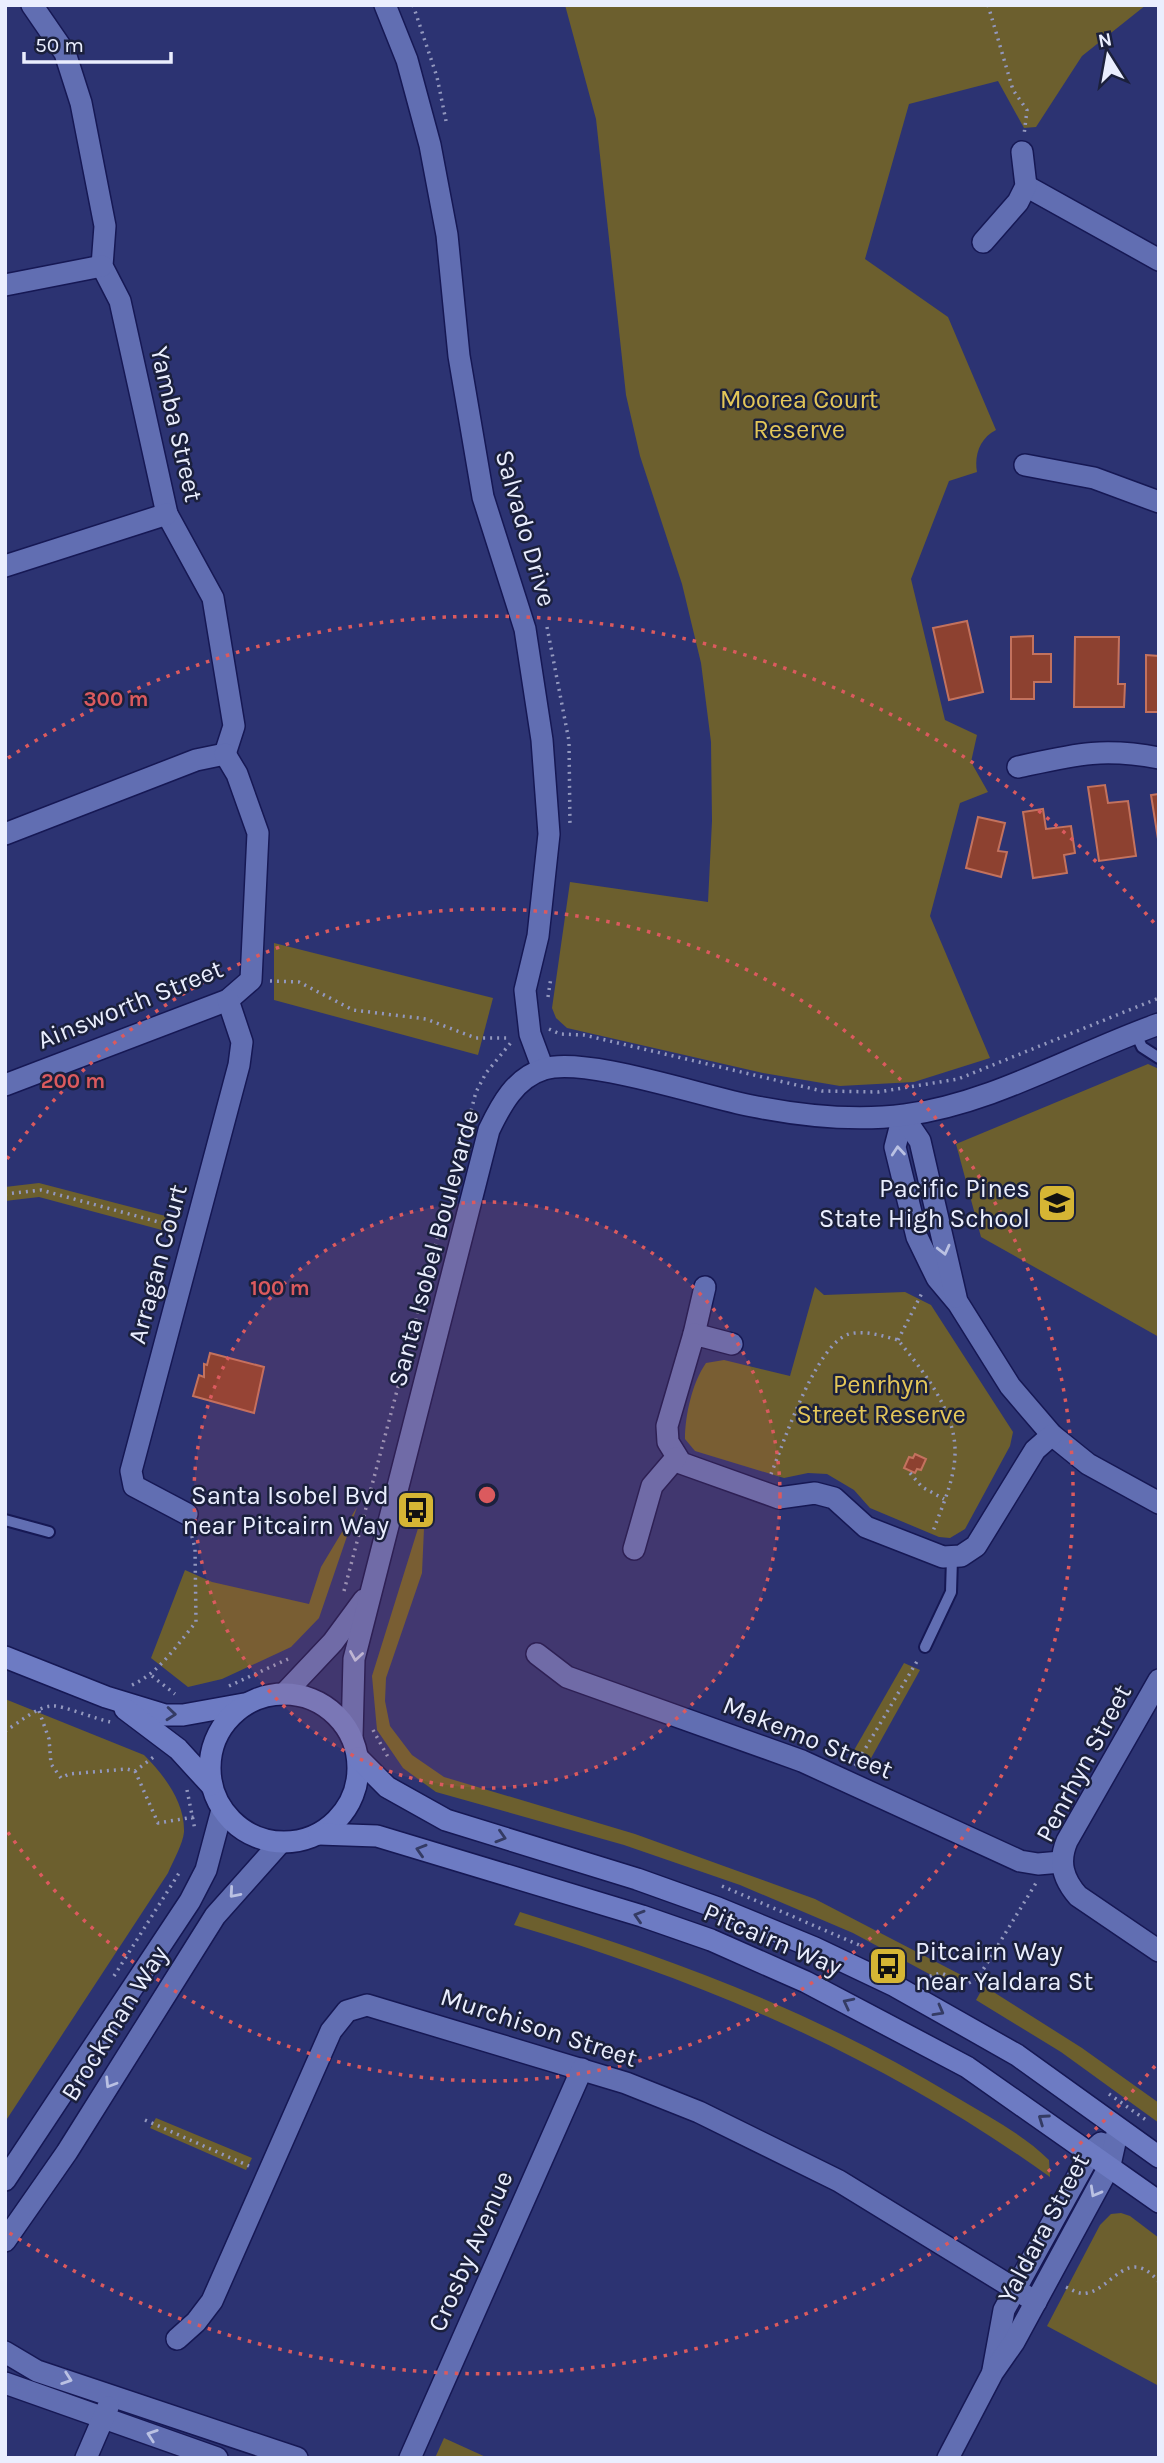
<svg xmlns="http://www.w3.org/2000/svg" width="1164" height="2463" font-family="Karla,sans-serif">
<rect width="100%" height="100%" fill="#2c3372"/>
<!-- green -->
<g fill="#6c5f2e">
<path d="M565 5H1146L1082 56 1036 127 1024 128 998 81 909 104 865 259 948 317 996 430C980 438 974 455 977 472L949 481 911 579 945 720 977 735 971 762 988 792 960 803 930 916 990 1058 914 1082 840 1086 763 1073 567 1028 556 1018 552 1008 570 882 708 902 712 821 711 742 701 663 682 584 640 456 626 395 596 119Z"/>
<polygon points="274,943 493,998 478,1055 274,1000"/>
<polygon points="1148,1064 1159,1069 1159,1337 981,1237 956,1144"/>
<polygon points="39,1183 177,1219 173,1233 39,1197 5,1201 5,1187"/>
<path d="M815 1287 824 1295 905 1292 931 1305 1013 1432 1010 1446 965 1529 950 1538 939 1537 870 1508 854 1490 827 1474 808 1473 784 1478 695 1451 685 1439C685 1416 692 1383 706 1363L724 1360 790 1376Z"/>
<polygon points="425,1506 422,1573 386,1678 385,1701 390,1726 412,1755 444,1777 635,1834 815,1899 967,1978 959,1990 853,1933 740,1885 624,1845 436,1792 403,1768 377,1730 372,1676"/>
<polygon points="357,1507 319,1618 291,1647 222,1679 188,1687 151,1658 185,1570 212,1582 309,1604 321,1567"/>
<polygon points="904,1663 920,1670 870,1760 853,1752"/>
<path d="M5 1699 144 1755C164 1775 185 1802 184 1832 183 1844 173 1861 168 1873L5 2122Z"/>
<path d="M520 1912C676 1960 816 2012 956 2097 987 2116 1023 2134 1049 2160L1050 2177C884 2058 709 1983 514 1925Z"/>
<polygon points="984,1986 1082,2048 1159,2103 1159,2123 1061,2052 976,2000"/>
<polygon points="156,2118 252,2158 246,2170 150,2128"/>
<polygon points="1121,2213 1130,2216 1159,2238 1159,2386 1047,2326 1100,2225 1111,2214"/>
<polygon points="444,2438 488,2458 435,2458"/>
</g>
<!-- building -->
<g fill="#8d4130" stroke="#c3725e" stroke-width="2">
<polygon points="967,621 983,692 949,700 933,628"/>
<polygon points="1033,636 1033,654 1051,654 1051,682 1034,682 1034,699 1011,699 1011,637"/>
<polygon points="1075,637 1119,637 1118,684 1125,684 1124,707 1074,707"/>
<polygon points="1146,655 1159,656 1159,712 1146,712"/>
<polygon points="1105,785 1108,803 1128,801 1136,856 1099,861 1088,787"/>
<polygon points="1159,794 1159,839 1158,839 1151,795"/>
<polygon points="1043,809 1046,829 1071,826 1075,853 1064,855 1067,873 1033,878 1023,812"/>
<polygon points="978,817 1005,823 998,851 1007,852 1001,877 966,868"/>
<polygon points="210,1353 264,1367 254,1413 193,1396 199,1375 204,1377 204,1364 207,1365"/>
<polygon points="915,1454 926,1459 921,1470 917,1469 915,1473 904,1468 909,1457 913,1458"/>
</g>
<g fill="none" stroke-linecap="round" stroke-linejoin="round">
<defs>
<g id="service">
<polyline points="1135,1032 1142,1047 1159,1058"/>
<polyline points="5,1520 49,1532"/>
<polyline points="925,1647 951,1592 952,1558"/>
</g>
<g id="minor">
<polyline points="32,5 65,53 81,103 105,226 102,266 120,301 167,514 213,598 234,726 225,754"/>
<polyline points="1026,186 1159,260"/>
<polyline points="983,242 1018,202 1026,186 1022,152"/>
<polyline points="5,285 102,266"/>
<polyline points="1025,465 1094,478 1159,502"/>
<polyline points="5,566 167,514"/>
<path d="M1018 767C1073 755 1101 747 1159 758"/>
<polyline points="5,834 196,760 225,754"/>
<polyline points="5,1085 228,1000 251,980 258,833 237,774 225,754"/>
<polyline points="903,1116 895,1147 917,1237 937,1278 958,1303 1010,1386 1052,1435 1088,1464 1159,1503"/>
<polyline points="903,1116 920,1141 956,1297"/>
<polyline points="694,1334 705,1287"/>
<polyline points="732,1344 694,1334 667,1426 668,1442 681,1463 779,1498 815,1493 834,1498 866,1527 943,1557 961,1556 976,1546 1035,1450 1052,1435"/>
<polyline points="187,1514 134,1486 131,1471 239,1065 242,1042 228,1000"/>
<polyline points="634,1549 652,1486 676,1458"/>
<polyline points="537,1654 567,1677 802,1761 1020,1861 1038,1864 1061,1862"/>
<path d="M1159 1680 1067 1841C1058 1862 1063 1879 1078 1896L1159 1951"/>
<polyline points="177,2339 196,2322 212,2301 331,2031 347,2011 367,2005 626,2083 699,2112 839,2181 1036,2302"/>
<polyline points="5,2352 37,2371 297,2458"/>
<polyline points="993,2370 1004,2310 1091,2152 1101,2143"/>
<polyline points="5,2383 217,2458"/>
<polyline points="86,2458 108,2407"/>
<polyline points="410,2458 582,2069"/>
<polyline points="948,2458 993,2372 1014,2342 1110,2165 1118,2129"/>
</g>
<g id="tertiary">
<polyline points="385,5 407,60 430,145 447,235 459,356 483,497 525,629 542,740 549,834 538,936 525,990 530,1034 543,1069"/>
<polyline points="284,1694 333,1642 364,1600"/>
<path d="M352 1737 354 1659 489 1130C501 1105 515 1078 544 1069 585 1056 704 1097 752 1106 802 1116 853 1122 905 1115 994 1103 1074 1054 1159 1024"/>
<polyline points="5,2180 190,1901 206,1870 222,1810"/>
<polyline points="5,2241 67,2152 215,1916 280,1843"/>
</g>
<g id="secondary">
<polyline points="5,1657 106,1697 165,1715 183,1715 244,1704"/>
<circle cx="284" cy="1768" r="74"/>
<polyline points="125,1709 178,1749 211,1785"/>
<polyline points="358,1758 387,1787 446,1820 637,1879 718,1908 815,1948 895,1986 1017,2055 1159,2157"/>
<polyline points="319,1834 377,1836 642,1916 711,1940 806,1982 967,2067 1159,2202"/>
</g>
</defs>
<!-- service casing -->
<use href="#service" stroke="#161854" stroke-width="14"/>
<!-- minor casing -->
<use href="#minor" stroke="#161854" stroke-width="24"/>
<!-- tertiary casing -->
<use href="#tertiary" stroke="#161854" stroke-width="24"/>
<!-- secondary casing -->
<use href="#secondary" stroke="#161854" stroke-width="24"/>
<!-- path -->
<g stroke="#9398be" stroke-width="3.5" stroke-dasharray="2 5" stroke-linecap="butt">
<polyline points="413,5 437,77 446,121"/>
<polyline points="988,5 1013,90 1027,110 1024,135"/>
<polyline points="547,627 569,741 570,827"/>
<polyline points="270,981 299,982 353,1010 426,1019 476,1038 511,1038"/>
<polyline points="548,997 551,977"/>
<polyline points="549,1029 560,1034 584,1035 822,1091 878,1092 958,1079 1159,998"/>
<polyline points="5,1194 41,1190 177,1227"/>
<polyline points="898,1340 923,1291"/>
<polyline points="910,1473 922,1487 944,1499"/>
<path d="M771 1474C784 1442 816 1344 849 1334 865 1330 883 1336 898 1340 923 1371 957 1412 955 1455 954 1482 941 1509 932 1534"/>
<polyline points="344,1591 476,1092 486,1073 513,1040"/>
<polyline points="152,1676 175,1694"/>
<path d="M132 1685C159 1673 177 1645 196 1622L195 1548 191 1533"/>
<polyline points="229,1686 288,1659"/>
<polyline points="39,1711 49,1739 51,1764 61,1778 69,1774 127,1769 135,1771 155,1756"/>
<polyline points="373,1730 388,1757"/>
<path d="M5 1731C19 1723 37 1706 53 1706 62 1705 98 1720 111 1722"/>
<polyline points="855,1766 919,1658"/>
<polyline points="135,1771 158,1823 194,1817"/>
<polyline points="187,1790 195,1830"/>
<polyline points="722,1886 859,1945"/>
<polyline points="114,1976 181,1870"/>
<polyline points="923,1978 941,1973 967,1984 978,1978 1036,1883"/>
<polyline points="1109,2094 1146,2120"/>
<polyline points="145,2120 249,2166"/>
<path d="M1066 2287C1073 2290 1079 2295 1087 2293 1113 2288 1128 2245 1159 2282"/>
</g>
<!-- service -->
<use href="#service" stroke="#616eb2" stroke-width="10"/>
<!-- minor -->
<use href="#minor" stroke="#616eb2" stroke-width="21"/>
<!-- tertiary -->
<use href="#tertiary" stroke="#616eb2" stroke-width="21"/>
<!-- secondary -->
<use href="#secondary" stroke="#6d7bc3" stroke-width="21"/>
</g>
<!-- one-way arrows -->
<defs><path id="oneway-chevron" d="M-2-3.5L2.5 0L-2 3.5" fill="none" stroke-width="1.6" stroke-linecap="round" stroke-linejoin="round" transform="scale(1.75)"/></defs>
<g stroke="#bac1e3">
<use href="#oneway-chevron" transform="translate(898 1151) rotate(-95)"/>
<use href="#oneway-chevron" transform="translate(944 1250) rotate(76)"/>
<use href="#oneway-chevron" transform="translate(356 1656) rotate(99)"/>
<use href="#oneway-chevron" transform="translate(234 1893) rotate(131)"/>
<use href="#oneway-chevron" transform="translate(110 2083) rotate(122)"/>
<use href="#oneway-chevron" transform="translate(1095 2192) rotate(119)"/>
<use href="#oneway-chevron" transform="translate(67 2379) rotate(19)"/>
<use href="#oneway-chevron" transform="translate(152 2435) rotate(-161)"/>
</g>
<g stroke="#343b64">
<use href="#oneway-chevron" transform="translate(171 1714) rotate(5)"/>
<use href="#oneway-chevron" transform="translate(501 1837) rotate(17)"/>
<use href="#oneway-chevron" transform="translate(421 1850) rotate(-163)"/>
<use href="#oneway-chevron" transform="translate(639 1916) rotate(-163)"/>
<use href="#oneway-chevron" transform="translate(848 2003) rotate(-153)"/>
<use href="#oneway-chevron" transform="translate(939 2011) rotate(29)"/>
<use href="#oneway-chevron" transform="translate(1043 2119) rotate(-145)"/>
</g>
<!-- distance rings -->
<circle cx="487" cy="1495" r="293" fill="#db5a5e" fill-opacity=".12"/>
<g fill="none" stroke="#db5a5e" stroke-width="3.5" stroke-dasharray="3.5 7">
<circle cx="487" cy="1495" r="293"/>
<path d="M7 1159A586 586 0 1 1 7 1831"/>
<path d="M1155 2066A879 879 0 0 1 8 2232M8 758A879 879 0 0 1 1155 924"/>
</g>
<!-- icons -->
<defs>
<symbol id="school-square" viewBox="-11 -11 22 22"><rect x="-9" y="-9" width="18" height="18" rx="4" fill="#d5b534" stroke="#1b203c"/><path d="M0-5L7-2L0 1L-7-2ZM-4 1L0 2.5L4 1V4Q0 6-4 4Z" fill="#111"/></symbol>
<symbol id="bus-square" viewBox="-11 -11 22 22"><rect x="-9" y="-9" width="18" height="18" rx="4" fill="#d5b534" stroke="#1b203c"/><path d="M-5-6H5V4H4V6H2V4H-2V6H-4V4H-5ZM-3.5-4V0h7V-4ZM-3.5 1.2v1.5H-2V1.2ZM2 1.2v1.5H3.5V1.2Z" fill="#111"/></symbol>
</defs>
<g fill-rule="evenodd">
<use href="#school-square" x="1035" y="1181" width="44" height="44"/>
<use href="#bus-square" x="394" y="1488" width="44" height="44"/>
<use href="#bus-square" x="866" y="1944" width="44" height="44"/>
</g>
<g text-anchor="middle" stroke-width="5" stroke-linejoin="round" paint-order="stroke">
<!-- park labels -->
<g font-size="26" fill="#e3c659" stroke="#1b203c">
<text x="799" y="408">Moorea Court<tspan x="799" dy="30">Reserve</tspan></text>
<text x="881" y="1393">Penrhyn<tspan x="881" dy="30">Street Reserve</tspan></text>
</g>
<!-- street labels -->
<g font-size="26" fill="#eaeefe" stroke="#1b203c">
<text transform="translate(177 424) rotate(77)" y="9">Yamba Street</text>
<text transform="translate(526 528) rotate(74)" y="9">Salvado Drive</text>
<text transform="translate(130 1004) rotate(-22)" y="9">Ainsworth Street</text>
<text transform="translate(433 1248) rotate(-75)" y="9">Santa Isobel Boulevarde</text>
<text transform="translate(157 1264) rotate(-75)" y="9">Arragan Court</text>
<text transform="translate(808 1737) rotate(22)" y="9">Makemo Street</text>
<text transform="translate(1083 1763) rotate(-62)" y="9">Penrhyn Street</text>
<text transform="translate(773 1939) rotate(23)" y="9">Pitcairn Way</text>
<text transform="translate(114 2023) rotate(-58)" y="9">Brockman Way</text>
<text transform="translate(539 2027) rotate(18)" y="9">Murchison Street</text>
<text transform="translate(1043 2228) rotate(-62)" y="9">Yaldara Street</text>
<text transform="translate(470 2251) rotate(-66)" y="9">Crosby Avenue</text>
</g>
<!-- poi labels -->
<g font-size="26" fill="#eaeefe" stroke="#1b203c" text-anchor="end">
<text x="1030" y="1197">Pacific Pines<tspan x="1030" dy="30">State High School</tspan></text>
<text x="389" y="1504">Santa Isobel Bvd<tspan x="389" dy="30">near Pitcairn Way</tspan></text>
<text x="915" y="1960" text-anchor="start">Pitcairn Way<tspan x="915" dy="30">near Yaldara St</tspan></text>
</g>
</g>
<circle cx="487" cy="1495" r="10" fill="#db5a5e" stroke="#1b203c" stroke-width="3.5"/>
<g font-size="21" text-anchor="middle" font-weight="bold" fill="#db5a5e" stroke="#1b203c" stroke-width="5" stroke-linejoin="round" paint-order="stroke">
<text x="116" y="706">300 m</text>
<text x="73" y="1088">200 m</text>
<text x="280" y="1295">100 m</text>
</g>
<!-- border -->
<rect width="1164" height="2463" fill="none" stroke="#eaeefe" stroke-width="14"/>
<!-- north arrow -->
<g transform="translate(1108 56) rotate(349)" stroke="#1b203c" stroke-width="5" paint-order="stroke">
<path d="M0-5L12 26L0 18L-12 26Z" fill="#eaeefe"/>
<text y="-10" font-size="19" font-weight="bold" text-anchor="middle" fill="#eaeefe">N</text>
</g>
<!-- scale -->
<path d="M24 52v10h147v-10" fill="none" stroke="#eaeefe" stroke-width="3.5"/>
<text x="35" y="52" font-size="21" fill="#eaeefe" stroke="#1b203c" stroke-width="5" paint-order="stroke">50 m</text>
</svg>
